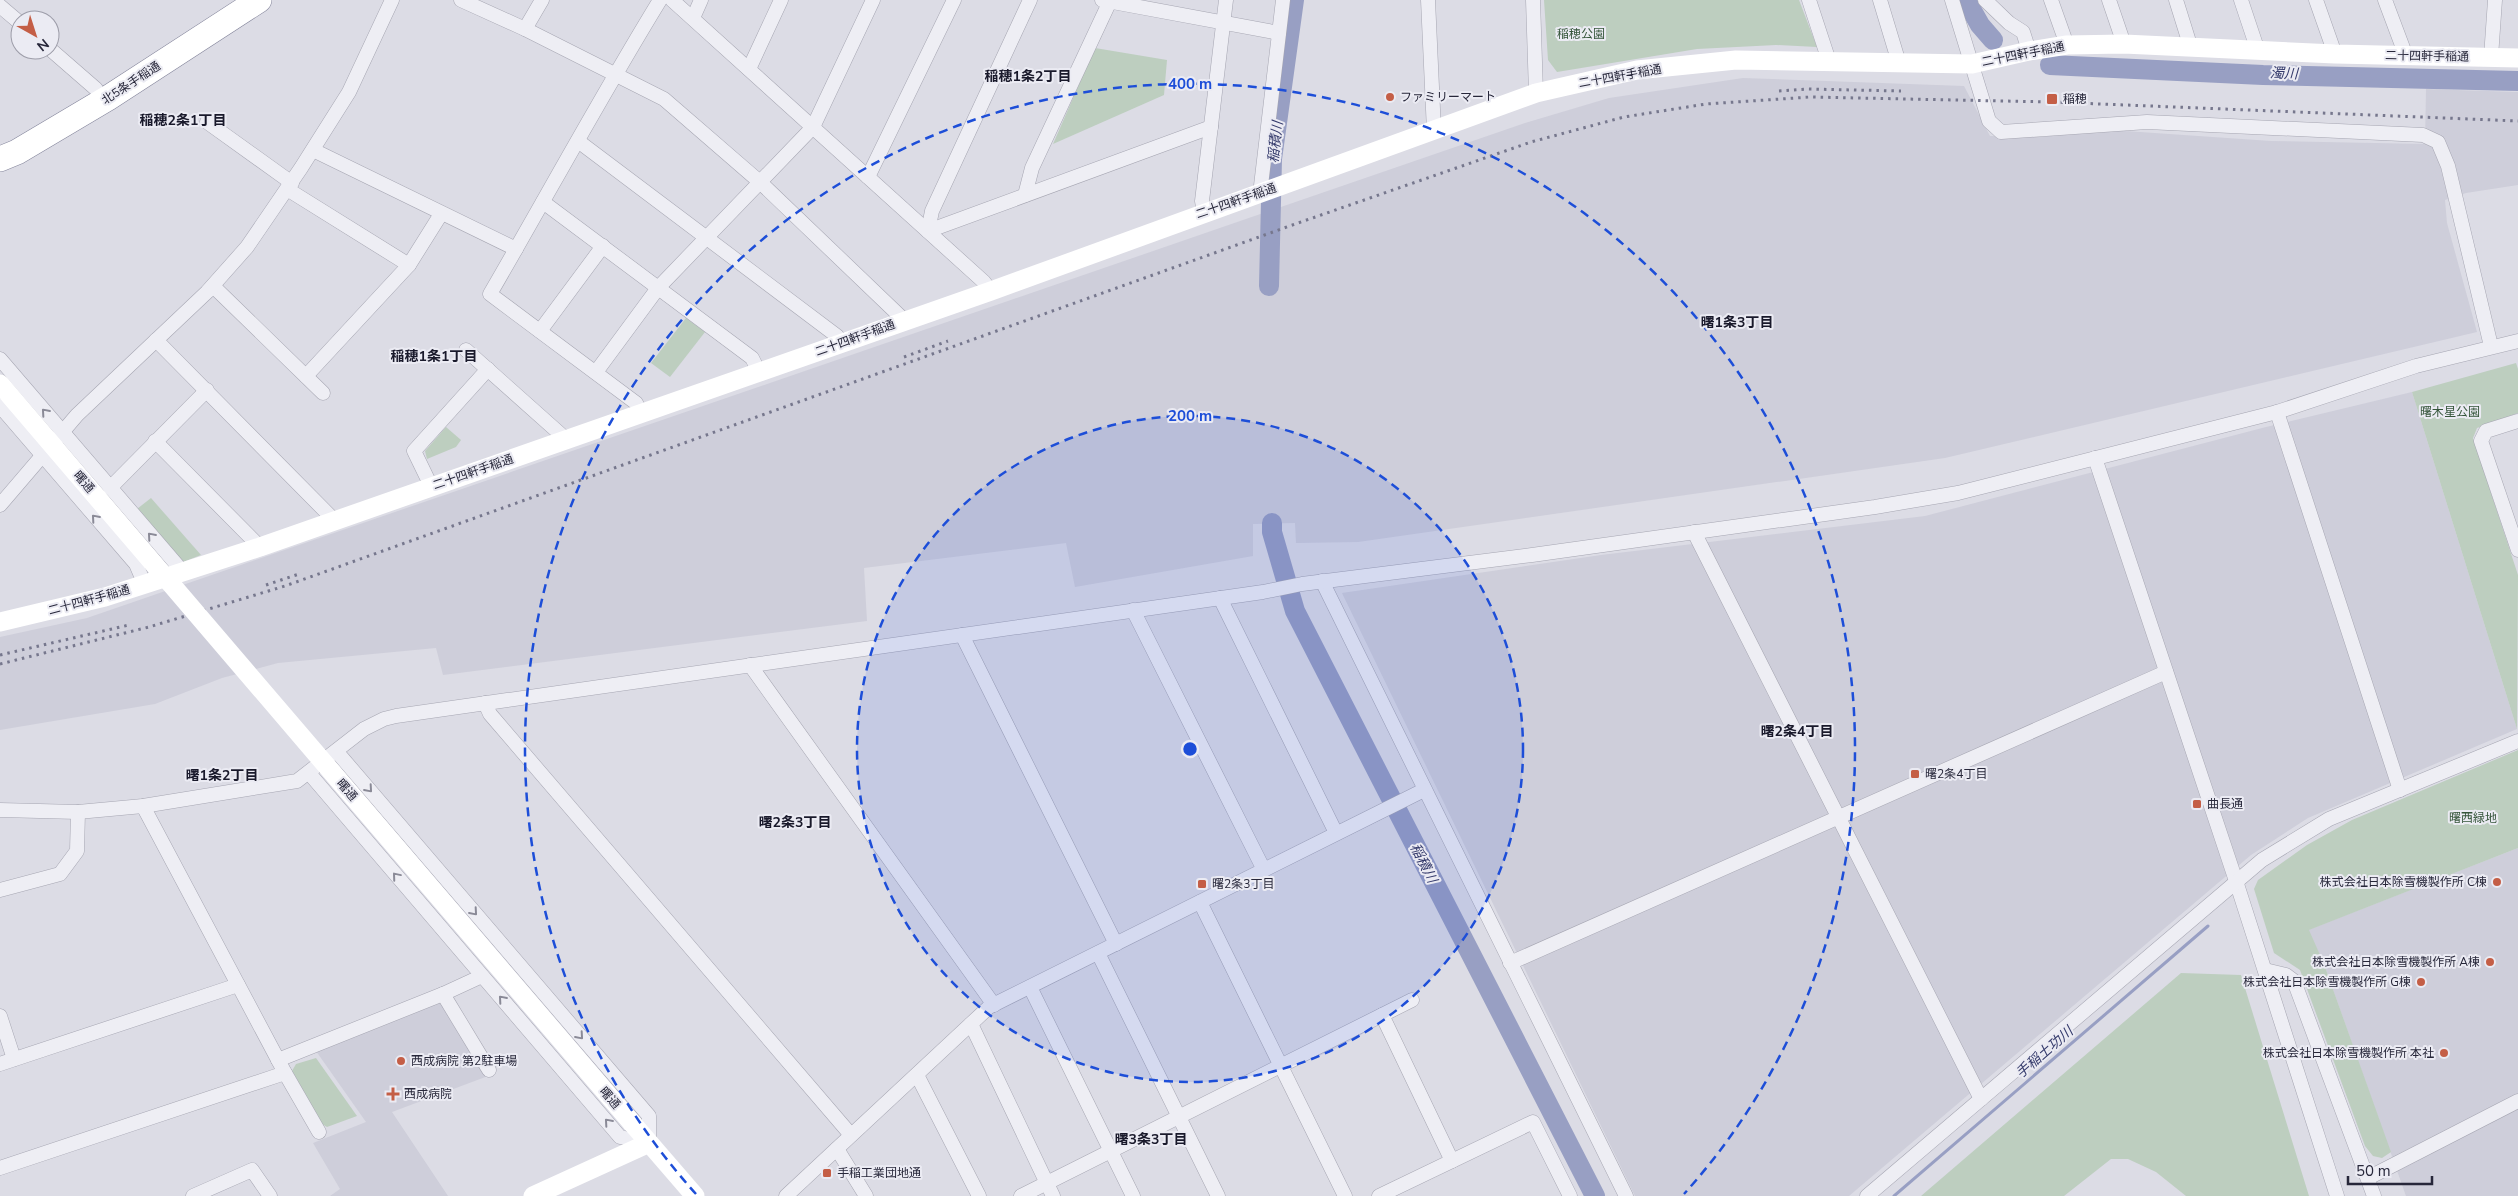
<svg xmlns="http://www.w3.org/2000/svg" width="2518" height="1196" font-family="'Nunito Sans','Noto Sans JP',sans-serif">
<rect width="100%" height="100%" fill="#dcdce5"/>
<!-- built -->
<g fill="#ceceda">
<polygon points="1743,78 1964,86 1990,136 2042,137 2111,130 2271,141 2425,144 2426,89 2518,92 2518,185 2466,193 2445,200 2447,223 2477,332 1945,458 1358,542 1296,543 1295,523 1253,524 1253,556 1075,587 1066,543 864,568 867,621 443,675 436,648 278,663 222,678 155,704 0,730 0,637 87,618 1525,123 1609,98"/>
<polygon points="2412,392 2517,729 2308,818 2251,855 1849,1196 1635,1196 1342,593 1601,555 1925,516 2266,427"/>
<polygon points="2518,848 2518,1196 2406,1196 2324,964 2308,930"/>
<polygon points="440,1002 488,1076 392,1112 448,1196 330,1196 340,1189 313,1143 366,1122 316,1051"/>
</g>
<!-- green -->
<g fill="#bdcebf">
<polygon points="1544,0 1799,0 1817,47 1776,45 1697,49 1557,72 1548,60"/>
<polygon points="1095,48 1167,60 1164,95 1053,144"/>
<polygon points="686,318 705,332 670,377 651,363"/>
<polygon points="2516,363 2518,369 2518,413 2477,428 2473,438 2518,575 2517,729 2412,392"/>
<polygon points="446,427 461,440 456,447 427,459 425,451"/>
<polygon points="151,498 201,555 183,562 137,509"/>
<polygon points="2518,750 2518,848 2309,930 2324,964 2391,1152 2382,1158 2373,1156 2365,1146 2300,970 2274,953 2254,889 2258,880 2307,845 2352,820"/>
<polygon points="2181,973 2241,975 2309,1196 2186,1196 2156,1172 2128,1159 2111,1159 2064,1196 1921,1196"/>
<polygon points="316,1058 357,1116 327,1127 322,1124 292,1071 296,1064"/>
</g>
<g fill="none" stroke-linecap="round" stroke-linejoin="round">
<!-- stream -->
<polyline stroke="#989fc3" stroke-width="3" points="1894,1196 2208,926"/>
<!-- river -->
<g stroke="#989fc3" stroke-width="20">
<polyline points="1966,0 1980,25 1993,40"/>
<polyline points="2050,65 2263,75 2518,81"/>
<polyline points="1269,286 1272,159 1294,0"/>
<polyline points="1272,523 1272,532 1295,611 1595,1196"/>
</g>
<defs>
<g id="street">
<polyline points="461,0 525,29 664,99 761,183 904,320"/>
<polyline points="672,0 984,282 991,291"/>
<polyline points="1102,0 1279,33"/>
<polyline points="1428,0 1434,131"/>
<polyline points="1533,0 1536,93"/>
<polyline points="1809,0 1829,61"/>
<polyline points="1880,0 1899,63"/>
<polyline points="1952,0 1989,121 2001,132 2147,122 2423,135 2438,142 2448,166 2491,346"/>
<polyline points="1985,0 2009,23 2023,32 2029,51"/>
<polyline points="2051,0 2067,45"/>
<polyline points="2109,0 2124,44"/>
<polyline points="2176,0 2191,48"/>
<polyline points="2241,0 2258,51"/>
<polyline points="2316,0 2335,54"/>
<polyline points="2385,0 2406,56"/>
<polyline points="0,6 20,23"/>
<polyline points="693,18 701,0"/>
<polyline points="525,29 542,0"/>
<polyline points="50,49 96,89"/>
<polyline points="2491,57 2495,0"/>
<polyline points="749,69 781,0"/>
<polyline points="207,122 292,183"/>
<polyline points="578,141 837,336 842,343"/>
<polyline points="313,150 516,249"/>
<polyline points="868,177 954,0"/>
<polyline points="287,189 409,265"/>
<polyline points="1260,194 1283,0"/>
<polyline points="1025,195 1032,168 1110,1"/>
<polyline points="543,202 752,358 759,372"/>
<polyline points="1204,212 1202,201 1226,0"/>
<polyline points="928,231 1211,127"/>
<polyline points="928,231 932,211 1030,0"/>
<polyline points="213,286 323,393"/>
<polyline points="540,331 603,246"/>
<polyline points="156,340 335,521"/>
<polyline points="466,350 567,440"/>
<polyline points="0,359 183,572"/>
<polyline points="596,372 658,288 813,127 873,0"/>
<polyline points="306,376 409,265 441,214"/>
<polyline points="0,406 136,564 145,585"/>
<polyline points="2277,412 2400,790"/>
<path d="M642 414 636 403 490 294C547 196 601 96 660 0"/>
<polyline points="2518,421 2486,431 2481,441 2518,550"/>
<polyline points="155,441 260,547"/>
<polyline points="2095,458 2236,881 2337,1196"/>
<polyline points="431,486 414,451 488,369"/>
<polyline points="110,488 207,390"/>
<polyline points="0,505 77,415 207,292 247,247 301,168 349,92 392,0"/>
<polyline points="1694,532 1981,1099"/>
<polyline points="1322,581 1626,1196"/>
<polyline points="1220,598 1336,833"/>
<polyline points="1133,610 1264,870"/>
<polyline points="962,635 1116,944"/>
<polyline points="750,665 994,1005"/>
<polyline points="485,703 490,714 851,1135"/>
<polyline points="309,773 620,1137 649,1143 649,1116 337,752"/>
<polyline points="143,806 285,1073 319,1132"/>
<polyline points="0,810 78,812 143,806 297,781 364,729 384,719 396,716 1263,592 1302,584 1532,555 1875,507 1958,493 2277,412 2416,366 2518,341"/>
<polyline points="0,890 60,874 77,851 78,812"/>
<polyline points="1200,902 1345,1196"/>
<polyline points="1098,953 1218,1196"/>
<polyline points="1510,963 2166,672"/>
<polyline points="2265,970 2286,975 2294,981 2374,1196"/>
<polyline points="1030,987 1133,1196"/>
<polyline points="443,994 489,1070"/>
<polyline points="1382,1015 1452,1161"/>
<polyline points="0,1016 14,1059"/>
<polyline points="971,1024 1053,1196"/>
<polyline points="278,1060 443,994 482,976"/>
<polyline points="0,1064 238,985"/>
<polyline points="917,1075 979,1196"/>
<polyline points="837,1149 866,1196"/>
<polyline points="0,1168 285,1073"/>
<polyline points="2368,1178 2518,1101"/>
<polyline points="193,1196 252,1170 270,1196"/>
<polyline points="786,1196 989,1007 1424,790"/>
<polyline points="1021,1196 1412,1000"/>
<polyline points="1379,1196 1533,1122 1570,1196"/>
<polyline points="1867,1196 2262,860 2329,819 2518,741"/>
</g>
<polyline id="highway" points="0,159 17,152 108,98 259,0"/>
</defs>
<!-- street casing -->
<use href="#street" stroke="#a6a6b2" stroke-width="15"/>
<!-- highway casing -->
<use href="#highway" stroke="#84859b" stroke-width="26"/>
<!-- street -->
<use href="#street" stroke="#eeeef4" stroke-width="14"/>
<!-- secondary -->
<g stroke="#fff" stroke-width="19">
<polyline points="0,622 105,597 260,547 991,291 1536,93 1637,70 1736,60 1972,64 2029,51 2067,45 2124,44 2335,54 2518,58"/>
<polyline points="632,1123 695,1196"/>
<polyline points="533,1196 649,1143"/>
</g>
<!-- highway -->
<use href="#highway" stroke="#fff" stroke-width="25"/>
<!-- rail -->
<g stroke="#76778d" stroke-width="3" stroke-dasharray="2.5 5" stroke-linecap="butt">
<polyline points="1779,91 1807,89 1901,91"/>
<polyline points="904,357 948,341"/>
<polyline points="266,585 299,574"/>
<polyline points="0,655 129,625"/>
<polyline points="0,664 149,627 285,586 1298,223 1531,142 1624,117 1706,104 1810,97 2052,102 2518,121"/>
</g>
<!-- secondary-bridge -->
<polyline stroke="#fff" stroke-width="19" points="0,384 632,1123"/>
</g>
<!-- one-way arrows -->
<defs><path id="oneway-chevron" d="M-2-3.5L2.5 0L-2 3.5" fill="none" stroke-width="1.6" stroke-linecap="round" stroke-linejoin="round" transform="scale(1.25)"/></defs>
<g stroke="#8a8a97">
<use href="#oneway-chevron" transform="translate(45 412) rotate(-131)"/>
<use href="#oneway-chevron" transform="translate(95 518) rotate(-131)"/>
<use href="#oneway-chevron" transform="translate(151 536) rotate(-131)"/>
<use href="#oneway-chevron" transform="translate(369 789) rotate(49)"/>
<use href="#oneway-chevron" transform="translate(396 876) rotate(-130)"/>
<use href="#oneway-chevron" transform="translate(474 912) rotate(49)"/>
<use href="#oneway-chevron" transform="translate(502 999) rotate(-131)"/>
<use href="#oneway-chevron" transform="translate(580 1036) rotate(49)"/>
<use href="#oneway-chevron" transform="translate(608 1122) rotate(-131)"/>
</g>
<!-- distance rings -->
<circle cx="1190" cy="749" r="333" fill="#1d4ed8" fill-opacity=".12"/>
<g fill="none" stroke="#1d4ed8" stroke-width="2.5" stroke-dasharray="9 6">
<circle cx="1190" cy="749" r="333"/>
<path d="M696 1194A665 665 0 1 1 1684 1194"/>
</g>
<!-- markers -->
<g fill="#c45e46" stroke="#ebebf3" stroke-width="2">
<circle cx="1390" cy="97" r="5"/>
<rect x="2046" y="93" width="12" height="12" rx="2.5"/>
<rect x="1910" y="769" width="10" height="10" rx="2.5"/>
<rect x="2192" y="799" width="10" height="10" rx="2.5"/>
<circle cx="2497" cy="882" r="5"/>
<rect x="1197" y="879" width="10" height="10" rx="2.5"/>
<circle cx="2490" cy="962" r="5"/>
<circle cx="2421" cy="982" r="5"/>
<circle cx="2444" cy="1053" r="5"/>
<circle cx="401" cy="1061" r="5"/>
<path d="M390.5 1086.5h5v5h5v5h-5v5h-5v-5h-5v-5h5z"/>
<rect x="822" y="1168" width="10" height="10" rx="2.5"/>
</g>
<g text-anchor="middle" stroke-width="4" stroke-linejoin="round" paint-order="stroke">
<!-- park labels -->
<g font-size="12" fill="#35553a" stroke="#ebebf3">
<text x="1581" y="38">稲穂公園</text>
<text x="2450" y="416">曙木星公園</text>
<text x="2473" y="822">曙西緑地</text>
</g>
<!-- street labels -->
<g font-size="12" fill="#27273a" stroke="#ebebf3">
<text transform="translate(2023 54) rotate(-11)" y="4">二十四軒手稲通</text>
<text transform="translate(2427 56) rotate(1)" y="4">二十四軒手稲通</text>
<text transform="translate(1620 76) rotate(-10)" y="4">二十四軒手稲通</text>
<text transform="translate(131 83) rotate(-33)" y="4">北5条手稲通</text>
<text transform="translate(1236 201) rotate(-19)" y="4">二十四軒手稲通</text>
<text transform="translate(855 338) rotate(-20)" y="4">二十四軒手稲通</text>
<text transform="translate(473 472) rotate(-19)" y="4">二十四軒手稲通</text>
<text transform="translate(84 482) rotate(49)" y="4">曙通</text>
<text transform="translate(89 600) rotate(-15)" y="4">二十四軒手稲通</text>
<text transform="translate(347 790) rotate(49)" y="4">曙通</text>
<text transform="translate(610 1098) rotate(49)" y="4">曙通</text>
</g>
<!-- poi labels -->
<g font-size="12" fill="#27273a" stroke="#ebebf3" text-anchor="start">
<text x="1400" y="101">ファミリーマート</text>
<text x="2063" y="103">稲穂</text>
<text x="1925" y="778">曙2条4丁目</text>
<text x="2207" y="808">曲長通</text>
<text x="2487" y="886" text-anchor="end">株式会社日本除雪機製作所 C棟</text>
<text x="1212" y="888">曙2条3丁目</text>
<text x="2480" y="966" text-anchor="end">株式会社日本除雪機製作所 A棟</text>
<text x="2411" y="986" text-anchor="end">株式会社日本除雪機製作所 G棟</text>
<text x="2434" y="1057" text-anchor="end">株式会社日本除雪機製作所 本社</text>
<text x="411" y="1065">西成病院 第2駐車場</text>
<text x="404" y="1098">西成病院</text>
<text x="837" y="1177">手稲工業団地通</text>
</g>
<!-- water labels -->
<g font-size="14" font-style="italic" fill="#343a6b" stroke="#ebebf3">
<text transform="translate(2284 73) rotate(2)" y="5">濁川</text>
<text transform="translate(1275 142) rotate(-83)" y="5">稲積川</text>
<text transform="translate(1424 863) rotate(63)" y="5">稲積川</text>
<text transform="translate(2044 1052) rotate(-41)" y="5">手稲土功川</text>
</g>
<!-- neighbourhood labels -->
<g font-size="14" font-weight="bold" fill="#19192b" stroke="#ebebf3">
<text x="1028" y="81">稲穂1条2丁目</text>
<text x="183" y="125">稲穂2条1丁目</text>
<text x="1737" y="327">曙1条3丁目</text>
<text x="434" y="361">稲穂1条1丁目</text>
<text x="1797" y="736">曙2条4丁目</text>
<text x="222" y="780">曙1条2丁目</text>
<text x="795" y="827">曙2条3丁目</text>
<text x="1151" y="1144">曙3条3丁目</text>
</g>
</g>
<circle cx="1190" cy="749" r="8" fill="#1d4ed8" stroke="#ebebf3" stroke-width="2.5"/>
<g font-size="15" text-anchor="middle" font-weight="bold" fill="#1d4ed8" stroke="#ebebf3" stroke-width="4" stroke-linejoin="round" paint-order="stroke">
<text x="1190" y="89">400 m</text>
<text x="1190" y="421">200 m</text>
</g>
<!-- north arrow -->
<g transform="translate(35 35) rotate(141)"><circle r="24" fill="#ebebf3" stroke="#9d9da9"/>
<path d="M0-4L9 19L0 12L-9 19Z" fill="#c45e46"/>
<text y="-8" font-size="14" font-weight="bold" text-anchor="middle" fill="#27273a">N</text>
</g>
<!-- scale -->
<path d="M2348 1176v8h84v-8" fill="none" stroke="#27273a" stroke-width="2.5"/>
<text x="2356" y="1176" font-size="15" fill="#27273a" stroke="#ebebf3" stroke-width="4" paint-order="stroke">50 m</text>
</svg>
